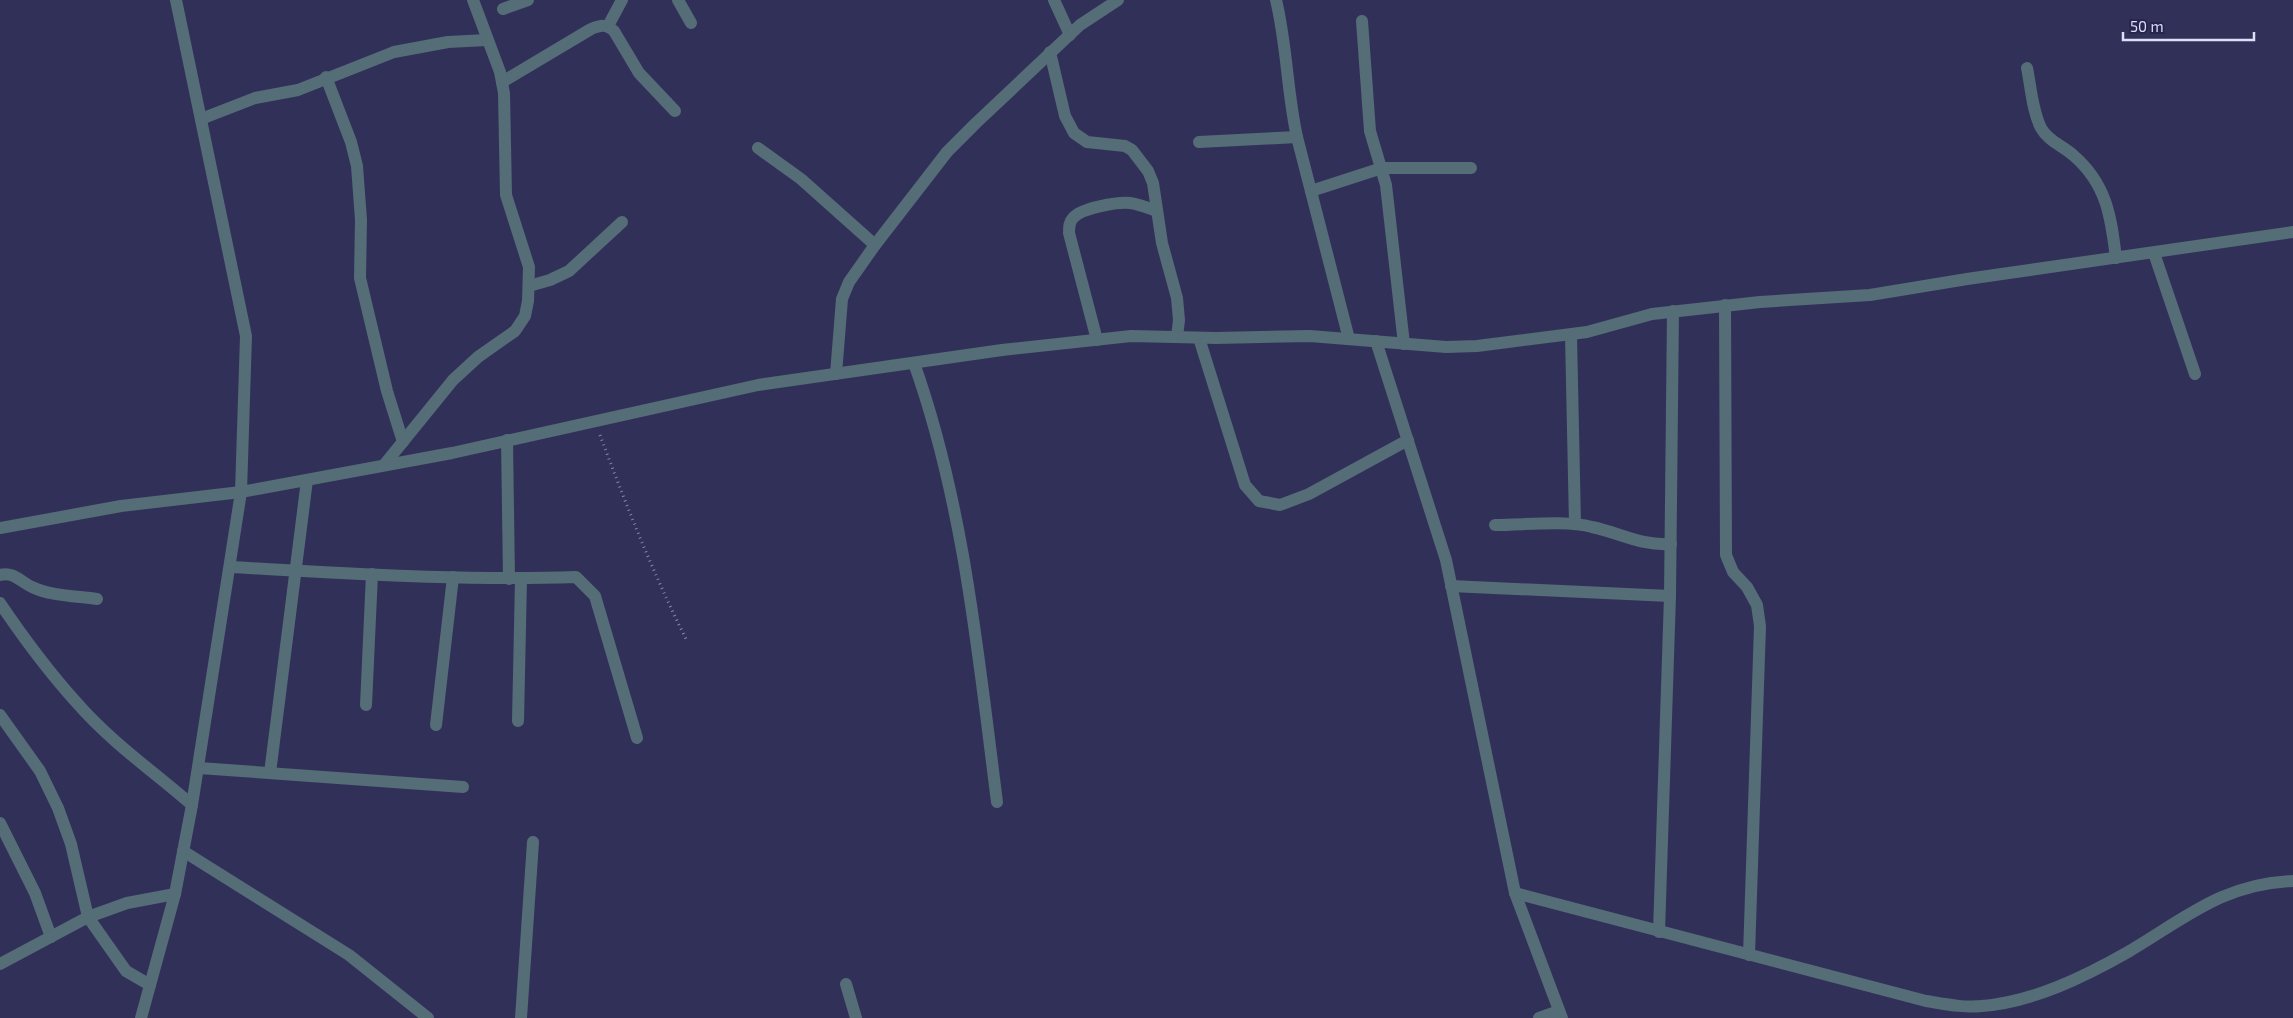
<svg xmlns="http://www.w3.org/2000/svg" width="2293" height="1018" font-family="'Exo 2',sans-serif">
<rect width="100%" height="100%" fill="#313059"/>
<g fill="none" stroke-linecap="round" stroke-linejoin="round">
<!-- path -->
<path stroke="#8787a9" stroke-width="3" stroke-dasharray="1 4" stroke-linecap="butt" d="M600 435C626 505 653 573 686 639"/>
<!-- minor -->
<g stroke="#546d76" stroke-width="12">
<polyline points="678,0 691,23"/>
<polyline points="1054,0 1070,35"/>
<path d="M1276 0C1287 45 1287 92 1297 137L1349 339"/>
<polyline points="503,9 528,0"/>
<polyline points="1362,21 1370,131 1386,185 1404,344"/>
<polyline points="608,26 622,0"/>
<polyline points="1050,52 1065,116 1074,133 1087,142 1125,146 1132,150 1148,171 1153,183 1162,243 1177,298 1179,320 1177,337"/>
<path d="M2027 68C2031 87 2032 110 2041 128 2048 141 2063 146 2073 155 2107 184 2111 217 2116 258"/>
<polyline points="326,77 351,142 357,166 361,220 360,278 387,391 403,442"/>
<path d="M502 82 591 29C601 25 606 24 614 31L639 73 675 111"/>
<polyline points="201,119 255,98 298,90 394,52 448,42 487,40"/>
<polyline points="1199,142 1297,137"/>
<polyline points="758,148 801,179 875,245"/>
<polyline points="1311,191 1382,168 1471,168"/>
<polyline points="2154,253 2195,374"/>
<polyline points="529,286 550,280 569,271 622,222"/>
<polyline points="1725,305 1726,555 1733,572 1747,587 1757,605 1760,626 1749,955"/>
<polyline points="1571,335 1575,524"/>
<polyline points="1199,338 1245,485 1259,501 1280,505 1309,494 1408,440"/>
<path d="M1097 340 1069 233C1069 227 1069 222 1073 218 1081 208 1117 202 1130 203 1139 204 1148 208 1157 211"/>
<polyline points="1376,341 1446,560 1515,893 1562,1018"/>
<path d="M914 363C964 504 978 654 997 802"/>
<polyline points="836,374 842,299 849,282 875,245 947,152 976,123 1080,25 1118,0"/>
<polyline points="507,440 509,579"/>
<polyline points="384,465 453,380 478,357 515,331 525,316 528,301 529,267 506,195 504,93 500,72 473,0"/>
<path d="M1495 525C1525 525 1564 520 1592 527 1621 533 1640 546 1671 544"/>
<polyline points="0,528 121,506 241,492 452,453 758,385 1002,350 1131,336 1216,338 1310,336 1446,347 1477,346 1587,332 1652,314 1760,302 1870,295 1967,279 2293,232"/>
<path d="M230 567C345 573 460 581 576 577L595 596 637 738"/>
<path d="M0 575C13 571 21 582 32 587 51 596 76 596 97 599"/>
<polyline points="1451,586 1670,596"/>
<path d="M0 603C23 637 49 672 77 703 110 741 154 772 192 805"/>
<polyline points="366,705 372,574"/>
<polyline points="0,715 40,771 58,808 71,844 88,917 126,971 150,985"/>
<polyline points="518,721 521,579"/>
<polyline points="436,725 453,577"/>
<polyline points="199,768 463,787"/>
<polyline points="270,773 307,480"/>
<polyline points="0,823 35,893 51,937"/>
<polyline points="183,851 349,955 428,1018"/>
<path d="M1515 893 1926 1001C1945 1004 1963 1008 1982 1006 2033 1002 2084 977 2128 952 2184 919 2224 883 2293 881"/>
<polyline points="1659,932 1670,596 1673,311"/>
<polyline points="0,964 88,917 127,903 175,894"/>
<polyline points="846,984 856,1018"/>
<polyline points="521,1018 533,842"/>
<polyline points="1539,1018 1559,1011"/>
</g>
<!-- tertiary -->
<polyline stroke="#546d76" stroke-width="12" points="141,1018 175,894 192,805 241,492 246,336 176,0"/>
</g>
<!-- scale -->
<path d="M2123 32v8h131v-8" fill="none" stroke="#dddef9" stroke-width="2.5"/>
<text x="2130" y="32" font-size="15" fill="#dddef9" stroke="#27254e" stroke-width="4" paint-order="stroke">50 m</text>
</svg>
